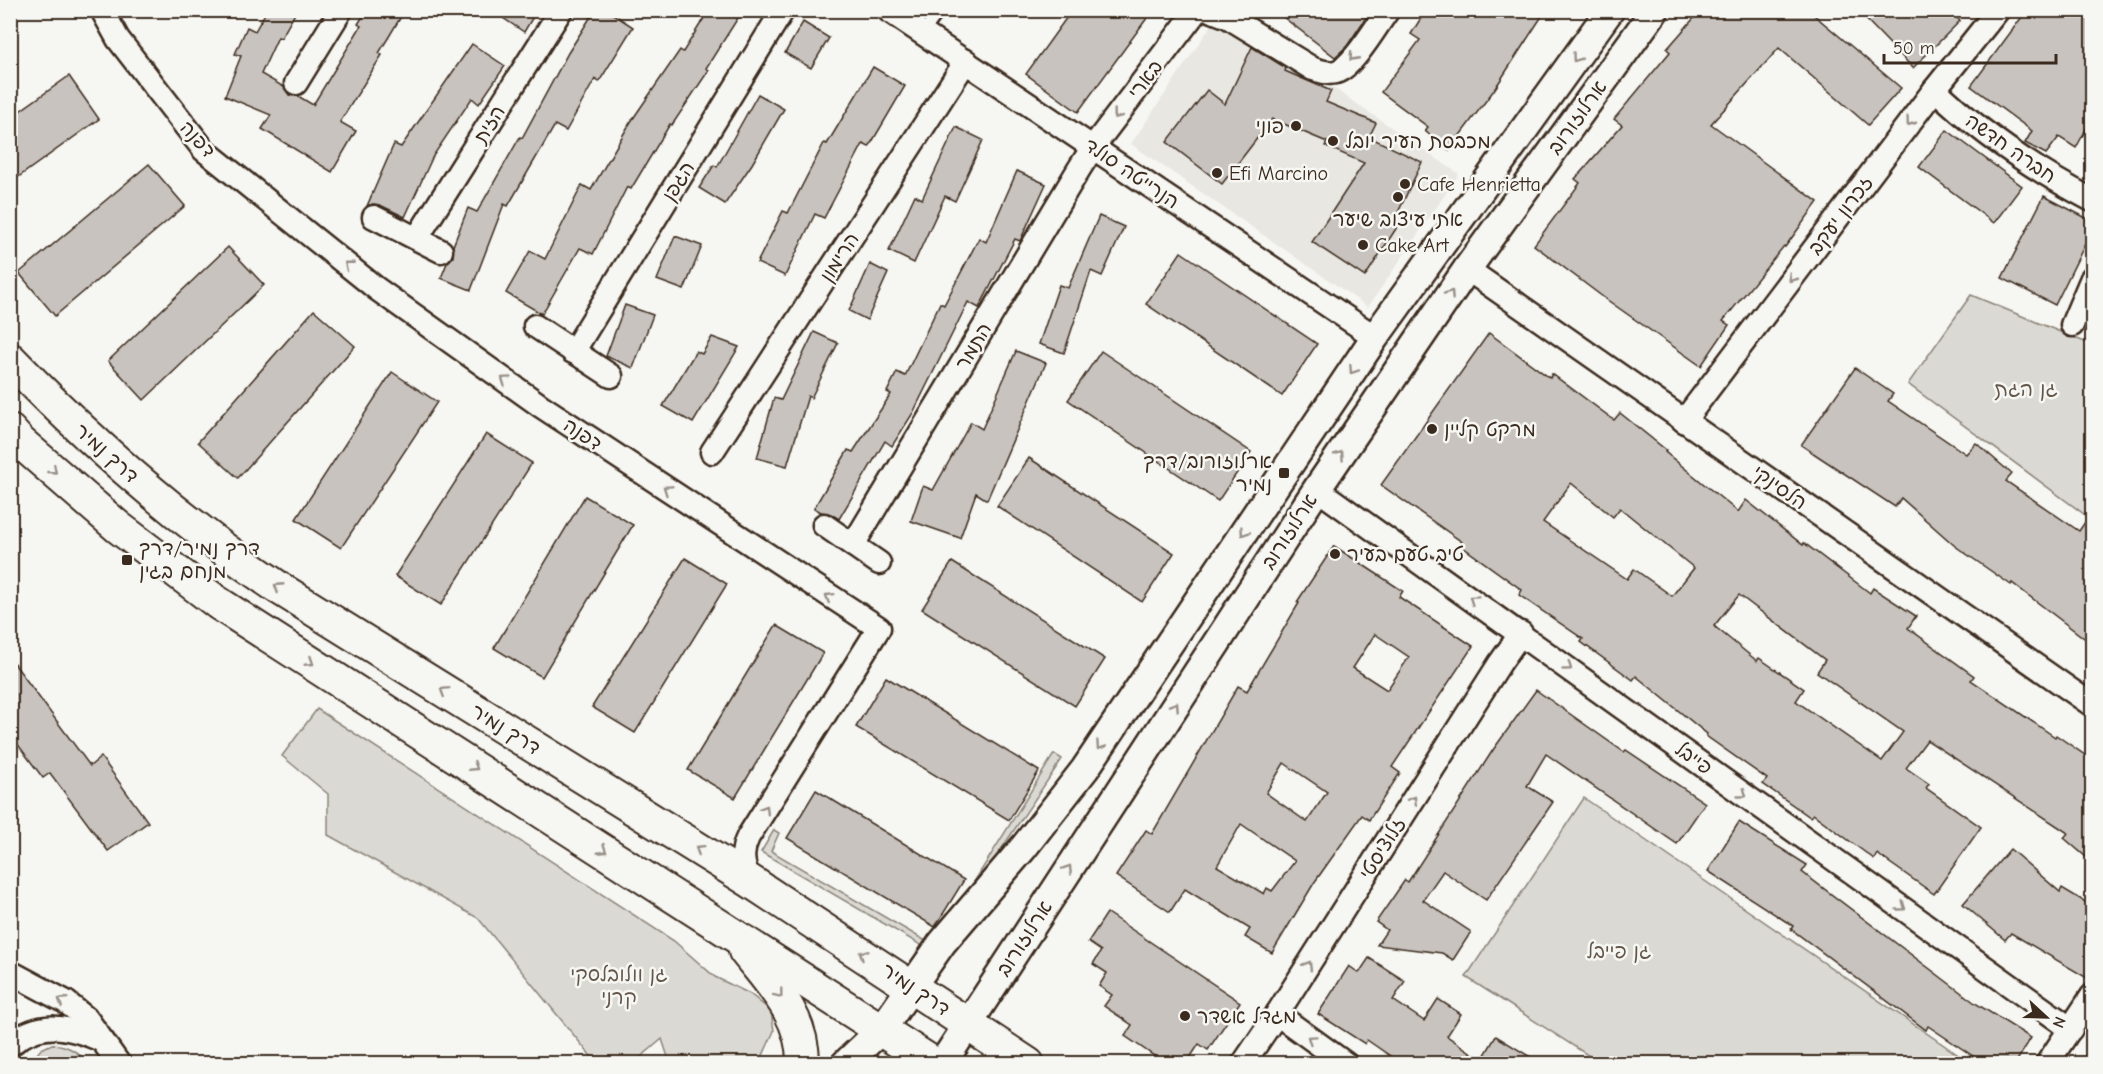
<svg xmlns="http://www.w3.org/2000/svg" width="2103" height="1074" font-family="'Comic Neue','Playpen Sans Hebrew',sans-serif">
<rect width="100%" height="100%" fill="#f6f6f2"/>
<filter id="ink" filterUnits="userSpaceOnUse"><feTurbulence type="fractalNoise" baseFrequency=".0167" numOctaves="2"/><feDisplacementMap in="SourceGraphic" scale="12" xChannelSelector="R" yChannelSelector="G"/><feConvolveMatrix kernelMatrix="1 2 1 2 8 2 1 2 1" color-interpolation-filters="sRGB"/></filter>
<g filter="url(#ink)">
<!-- built -->
<polygon fill="#e8e7e2" points="1221,11 1459,174 1368,307 1131,144"/>
<!-- green -->
<g fill="#dad9d3" stroke="#8a8278" stroke-width="1.5">
<polygon points="1971,295 2092,345 2092,520 1908,384"/>
<polygon points="317,709 674,941 715,977 750,994 771,1011 774,1031 760,1062 670,1063 662,1039 634,1063 601,1063 590,1055 478,918 328,835 328,794 282,756"/>
<polygon points="1054,754 1062,759 938,943 924,947 761,852 774,830 779,833 771,851 924,940 937,941"/>
<polygon points="1584,798 1970,1063 1600,1063 1466,977"/>
<path d="M52 1044C68 1045 78 1052 88 1063H30L41 1049Z"/>
</g>
<!-- building -->
<g fill="#c8c3be" stroke="#3b2a1e" stroke-width="1.5" fill-rule="evenodd">
<polygon points="267,10 297,10 281,38 278,37 261,74 284,87 289,95 298,96 313,105 361,26 358,24 367,10 405,10 379,53 382,55 340,122 356,131 332,172 262,129 271,115 225,96 241,56 235,54 247,27 255,31"/>
<polygon points="491,10 537,10 524,32"/>
<polygon points="595,10 607,10 633,27 599,82 595,79 566,131 555,125 508,206 504,204 471,290 441,278 447,263 453,257 453,246 468,208 477,212 520,137 522,138 568,53"/>
<polygon points="709,10 743,10 706,68 709,70 672,125 670,124 631,189 627,187 593,254 580,248 542,314 506,293 530,251 545,259 582,185 591,190 630,123 680,50 683,52"/>
<polygon points="1072,10 1153,10 1078,112 1026,74"/>
<polygon points="1274,10 1371,10 1347,46 1335,57"/>
<polygon points="1426,10 1546,10 1494,90 1449,150 1425,131 1428,127 1381,92 1420,40 1411,34"/>
<polygon points="1701,10 1808,10 1901,88 1868,125 1779,48 1711,124 1818,202 1785,247 1784,246 1723,321 1729,325 1701,366 1603,297 1534,245 1580,183 1575,179 1622,125 1614,119 1670,52 1667,49"/>
<polygon points="1857,10 1950,10 1960,21 1913,68"/>
<polygon points="2027,10 2092,10 2092,118 2076,148 2059,137 2046,154 2025,143 2032,131 1971,86"/>
<polygon points="803,22 829,38 811,68 785,53"/>
<polygon points="472,44 505,66 479,104 472,98 433,156 405,217 380,205 373,204 367,206 394,144 401,147"/>
<polygon points="1252,47 1286,68 1285,71 1331,91 1326,102 1376,123 1369,137 1422,162 1394,221 1399,224 1365,277 1312,242 1364,163 1325,146 1327,142 1272,119 1222,184 1167,142 1207,90 1225,104"/>
<polygon points="873,67 905,86 869,147 863,144 824,218 815,214 785,276 757,263 783,211 788,213 824,143 827,144"/>
<polygon points="69,76 99,119 10,183 10,118"/>
<polygon points="758,94 784,109 752,164 725,204 699,188 714,165 717,167"/>
<polygon points="956,127 983,140 955,201 945,196 914,263 889,251 915,195 922,199"/>
<polygon points="1947,130 2022,186 1994,223 1919,167"/>
<polygon points="149,164 185,206 55,316 19,273"/>
<polygon points="1017,171 1046,184 1020,241 1015,239 979,308 968,302 913,413 892,446 885,441 839,519 831,514 821,512 814,508 848,450 853,452 891,394 887,392 897,372 905,376 940,303 944,305 979,238 986,242"/>
<polygon points="2044,196 2092,221 2092,230 2055,305 2002,278"/>
<polygon points="1099,216 1124,227 1102,276 1091,271 1064,353 1039,344 1059,285 1068,288"/>
<polygon points="675,236 702,246 684,290 657,280"/>
<polygon points="228,247 264,285 144,400 108,361"/>
<polygon points="1181,252 1317,344 1282,396 1146,304"/>
<polygon points="870,264 888,273 867,320 849,311"/>
<polygon points="625,305 653,315 633,368 606,356"/>
<polygon points="314,310 355,346 238,478 198,442"/>
<polygon points="814,332 838,343 811,398 808,396 787,466 757,458 774,398 781,400"/>
<path d="M1489 333 1550 378 1552 374 1614 420 1620 413 1666 450 1665 452 1738 512 1746 500 1803 545 1804 543 1870 593 1873 588 1916 616 1908 628 1974 676 1971 680 2055 737 2056 735 2092 760V862L2064 838 2068 833 1927 740 1906 768 1929 784 1926 788 1981 827 1934 894 1877 854 1874 859 1813 814 1810 817 1763 784 1767 779 1706 736 1707 734 1636 676 1633 680 1581 642 1583 639 1519 595 1522 590 1460 545 1462 542 1381 485ZM1571 483 1613 517 1620 508 1694 568 1672 596 1634 569 1627 579 1543 522ZM1739 595 1825 660 1817 672 1903 732 1882 761 1796 701 1804 689 1759 658 1757 661 1714 626Z"/>
<polygon points="712,337 739,347 693,423 663,406 696,351 702,354"/>
<polygon points="1016,351 1046,363 987,500 976,493 960,538 911,521 923,486 933,490 971,422 982,429"/>
<polygon points="1101,351 1251,452 1218,501 1068,400"/>
<polygon points="1855,368 1893,394 1888,401 1966,454 1976,443 2012,474 2006,481 2079,531 2092,512 2092,644 2012,583 2011,585 1955,546 1901,498 1895,507 1801,445"/>
<polygon points="392,372 437,402 341,548 296,519"/>
<polygon points="486,434 532,463 441,605 395,576"/>
<polygon points="1029,458 1174,553 1142,602 997,506"/>
<polygon points="585,496 633,525 542,677 494,648"/>
<path d="M1334 546 1403 591 1399 597 1473 646 1392 767 1400 773 1369 820 1362 815 1314 883 1272 953 1245 937 1250 929 1185 889 1170 912 1116 876 1146 830 1152 834 1238 686 1247 691 1299 603 1297 602ZM1375 634 1409 657 1387 690 1353 668ZM1284 763 1327 792 1307 822 1266 793ZM1241 824 1295 861 1272 891 1267 888 1264 894 1217 866Z"/>
<polygon points="685,558 727,584 635,733 592,707"/>
<polygon points="952,562 1105,659 1075,706 922,609"/>
<polygon points="776,625 823,653 735,798 688,770"/>
<polygon points="10,658 90,766 101,757 148,822 108,851 50,773 43,778 10,734"/>
<polygon points="886,677 1039,771 1009,820 856,727"/>
<polygon points="1536,690 1624,752 1626,750 1705,803 1677,844 1546,754 1527,786 1553,802 1486,900 1443,871 1423,900 1471,932 1453,960 1442,953 1377,945 1387,930 1376,922 1405,880 1408,882 1493,750"/>
<polygon points="816,790 964,880 935,927 787,838"/>
<polygon points="1739,822 1807,865 1802,872 1975,1003 2031,1038 2015,1064 1985,1064 1928,1026 1926,1030 1791,929 1793,926 1708,871"/>
<polygon points="2010,849 2060,892 2062,888 2092,906 2092,981 2011,933 2005,940 1963,904"/>
<polygon points="1107,913 1240,1002 1208,1050 1199,1044 1186,1064 1166,1064 1125,1036 1132,1025 1104,1006 1112,995 1099,986 1107,973 1093,964 1101,951 1088,942"/>
<polygon points="1369,958 1405,981 1393,1000 1424,1021 1438,999 1461,1014 1447,1036 1482,1060 1496,1036 1542,1064 1402,1064 1367,1040 1365,1044 1318,1014 1349,966 1359,973"/>
</g>
<g fill="none" stroke-linecap="round" stroke-linejoin="round">
<defs>
<polyline id="service" points="923,33 940,10"/>
<g id="minor">
<path d="M102 10 118 39 204 150 377 289 541 406 879 628 748 837C740 853 743 866 750 881"/>
<polyline points="888,10 1375,337"/>
<path d="M1210 10 1228 17 1313 69C1320 71 1328 74 1336 72 1353 67 1377 25 1388 10"/>
<polyline points="296,83 341,10"/>
<path d="M1935 89C1981 134 2035 170 2092 200"/>
<polyline points="374,217 441,251"/>
<polyline points="417,238 561,10"/>
<polyline points="1467,269 2092,705"/>
<polyline points="2072,325 2092,278"/>
<polyline points="535,326 611,376"/>
<polyline points="573,352 783,10"/>
<polyline points="1684,421 1935,89 1998,10"/>
<polyline points="712,452 966,61"/>
<polyline points="1317,489 2071,1029"/>
<polyline points="824,525 879,563"/>
<polyline points="853,545 1079,169 1093,147 1197,10"/>
<polyline points="10,972 66,1002 87,1019 119,1064"/>
<polyline points="1277,1014 1346,1064"/>
<path d="M10 1045C40 1019 69 1026 103 1041"/>
<polyline points="1243,1064 1277,1014 1500,663 1521,633"/>
<polyline points="2047,1064 2092,996"/>
</g>
<g id="tertiary">
<polyline points="845,1064 882,1029 942,943 1024,847 1085,769 1375,337 1610,10"/>
<polyline points="942,1064 1317,489 1467,269 1655,10"/>
</g>
<g id="secondary">
<path d="M10 359C92 444 181 522 279 588L750 881 1028 1064"/>
<polyline points="10,431 19,441 118,527 218,603 934,1064"/>
<path d="M745 951C772 985 804 1017 803 1064"/>
</g>
</defs>
<!-- service casing -->
<use href="#service" stroke="#3b2a1e" stroke-width="15"/>
<!-- minor casing -->
<use href="#minor" stroke="#3b2a1e" stroke-width="27"/>
<!-- tertiary casing -->
<use href="#tertiary" stroke="#3b2a1e" stroke-width="32"/>
<!-- secondary casing -->
<use href="#secondary" stroke="#3b2a1e" stroke-width="36"/>
<!-- service -->
<use href="#service" stroke="#f6f6f2" stroke-width="10"/>
<!-- minor -->
<use href="#minor" stroke="#f6f6f2" stroke-width="22"/>
<!-- tertiary -->
<use href="#tertiary" stroke="#f6f6f2" stroke-width="27"/>
<!-- secondary -->
<use href="#secondary" stroke="#f6f6f2" stroke-width="32"/>
</g>
<!-- one-way arrows -->
<defs><path id="oneway-chevron" d="M-2-3.5L2.5 0L-2 3.5" fill="none" stroke-width="1.6" stroke-linecap="round" stroke-linejoin="round" transform="scale(1.5)"/></defs>
<g stroke="#989088">
<use href="#oneway-chevron" transform="translate(1353 57) rotate(132)"/>
<use href="#oneway-chevron" transform="translate(1576 58) rotate(126)"/>
<use href="#oneway-chevron" transform="translate(1117 115) rotate(128)"/>
<use href="#oneway-chevron" transform="translate(1910 122) rotate(127)"/>
<use href="#oneway-chevron" transform="translate(348 265) rotate(-141)"/>
<use href="#oneway-chevron" transform="translate(1792 278) rotate(127)"/>
<use href="#oneway-chevron" transform="translate(1450 294) rotate(-56)"/>
<use href="#oneway-chevron" transform="translate(1353 370) rotate(124)"/>
<use href="#oneway-chevron" transform="translate(505 380) rotate(-145)"/>
<use href="#oneway-chevron" transform="translate(1340 455) rotate(-55)"/>
<use href="#oneway-chevron" transform="translate(53 470) rotate(41)"/>
<use href="#oneway-chevron" transform="translate(667 489) rotate(-146)"/>
<use href="#oneway-chevron" transform="translate(1244 532) rotate(124)"/>
<use href="#oneway-chevron" transform="translate(278 587) rotate(-147)"/>
<use href="#oneway-chevron" transform="translate(829 597) rotate(-148)"/>
<use href="#oneway-chevron" transform="translate(1473 599) rotate(-145)"/>
<use href="#oneway-chevron" transform="translate(310 662) rotate(33)"/>
<use href="#oneway-chevron" transform="translate(1568 667) rotate(36)"/>
<use href="#oneway-chevron" transform="translate(444 691) rotate(-148)"/>
<use href="#oneway-chevron" transform="translate(1175 706) rotate(-57)"/>
<use href="#oneway-chevron" transform="translate(1100 746) rotate(124)"/>
<use href="#oneway-chevron" transform="translate(474 767) rotate(33)"/>
<use href="#oneway-chevron" transform="translate(1743 794) rotate(36)"/>
<use href="#oneway-chevron" transform="translate(1413 800) rotate(-58)"/>
<use href="#oneway-chevron" transform="translate(765 809) rotate(-58)"/>
<use href="#oneway-chevron" transform="translate(699 849) rotate(-148)"/>
<use href="#oneway-chevron" transform="translate(603 850) rotate(33)"/>
<use href="#oneway-chevron" transform="translate(1068 869) rotate(-57)"/>
<use href="#oneway-chevron" transform="translate(1902 907) rotate(36)"/>
<use href="#oneway-chevron" transform="translate(863 954) rotate(-146)"/>
<use href="#oneway-chevron" transform="translate(1308 965) rotate(-58)"/>
<use href="#oneway-chevron" transform="translate(779 994) rotate(52)"/>
<use href="#oneway-chevron" transform="translate(62 1001) rotate(-148)"/>
<use href="#oneway-chevron" transform="translate(1311 1039) rotate(-145)"/>
</g>
</g>
<!-- markers -->
<g fill="#3b2a1e" stroke="#f6f6f2" stroke-width="2">
<circle cx="1296" cy="126" r="6"/>
<circle cx="1333" cy="141" r="6"/>
<circle cx="1217" cy="173" r="6"/>
<circle cx="1405" cy="184" r="6"/>
<circle cx="1398" cy="197" r="6"/>
<circle cx="1363" cy="245" r="6"/>
<circle cx="1432" cy="429" r="6"/>
<rect x="1278" y="467" width="12" height="12" rx="3"/>
<circle cx="1335" cy="554" r="6"/>
<rect x="121" y="554" width="12" height="12" rx="3"/>
<circle cx="1185" cy="1016" r="6"/>
</g>
<g text-anchor="middle" stroke-width="5" stroke-linejoin="round" paint-order="stroke">
<!-- street labels -->
<g font-size="20" fill="#3b2a1e" stroke="#f6f6f2">
<text transform="translate(1145 79) rotate(-53)" y="7">בארי</text>
<text transform="translate(1577 117) rotate(-54)" y="7">ארלוזורוב</text>
<text transform="translate(489 124) rotate(-58)" y="7">הזית</text>
<text transform="translate(198 139) rotate(48)" y="7">דפנה</text>
<text transform="translate(2011 148) rotate(35)" y="7">חברה חדשה</text>
<text transform="translate(1132 173) rotate(34)" y="7">הנרייטה סולד</text>
<text transform="translate(678 181) rotate(-58)" y="7">הגפן</text>
<text transform="translate(1840 215) rotate(-53)" y="7">זכרון יעקב</text>
<text transform="translate(839 257) rotate(-57)" y="7">הרימון</text>
<text transform="translate(973 346) rotate(-59)" y="7">התמר</text>
<text transform="translate(583 434) rotate(34)" y="7">דפנה</text>
<text transform="translate(107 453) rotate(42)" y="7">דרך נמיר</text>
<text transform="translate(1780 487) rotate(35)" y="7">הלסינקי</text>
<text transform="translate(1289 531) rotate(-57)" y="7">ארלוזורוב</text>
<text transform="translate(506 729) rotate(32)" y="7">דרך נמיר</text>
<text transform="translate(1694 758) rotate(36)" y="7">פייבל</text>
<text transform="translate(1382 848) rotate(-58)" y="7">זלוציסטי</text>
<text transform="translate(1024 938) rotate(-57)" y="7">ארלוזורוב</text>
<text transform="translate(916 989) rotate(34)" y="7">דרך נמיר</text>
</g>
<!-- poi labels -->
<g font-size="20" fill="#3b2a1e" stroke="#f6f6f2" text-anchor="start">
<text x="1284" y="133" text-anchor="end">פוני</text>
<text x="1345" y="148">מכבסת העיר יובל</text>
<text x="1229" y="180">Efi Marcino</text>
<text x="1417" y="191">Cafe Henrietta</text>
<text x="1398" y="226" text-anchor="middle">אתי עיצוב שיער</text>
<text x="1375" y="252">Cake Art</text>
<text x="1444" y="436">מרקט קליין</text>
<text x="1272" y="468" text-anchor="end">ארלוזורוב/דרך<tspan x="1272" dy="23">נמיר</tspan></text>
<text x="139" y="555">דרך נמיר/דרך<tspan x="139" dy="23">מנחם בגין</tspan></text>
<text x="1347" y="561">טיב טעם בעיר</text>
<text x="1197" y="1023">מגדל אשדר</text>
</g>
<!-- park labels -->
<g font-size="20" fill="#63564b" stroke="#f6f6f2">
<text x="2026" y="396">גן הגת</text>
<text x="1619" y="958">גן פייבל</text>
<text x="619" y="981">גן וולובלסקי<tspan x="619" dy="23">קרני</tspan></text>
</g>
</g>
<!-- margin -->
<rect width="2103" height="1074" fill="none" stroke="#f6f6f2" stroke-width="36"/>
<rect x="18" y="18" width="2067" height="1038" fill="none" stroke="#3b2a1e" stroke-width="2" filter="url(#ink)"/>
<!-- north arrow -->
<g transform="translate(2046 1017) rotate(112)" stroke="#f6f6f2" stroke-width="4.5" paint-order="stroke">
<path d="M0-4.5L10 22L0 15L-10 22Z" fill="#3b2a1e"/>
<text y="-9" font-size="16" font-weight="bold" text-anchor="middle" fill="#3b2a1e">N</text>
</g>
<!-- scale -->
<path d="M1884 54v9h172v-9" fill="none" stroke="#3b2a1e" stroke-width="3"/>
<text x="1893" y="54" font-size="18" fill="#3b2a1e" stroke="#f6f6f2" stroke-width="4.5" paint-order="stroke">50 m</text>
</svg>
